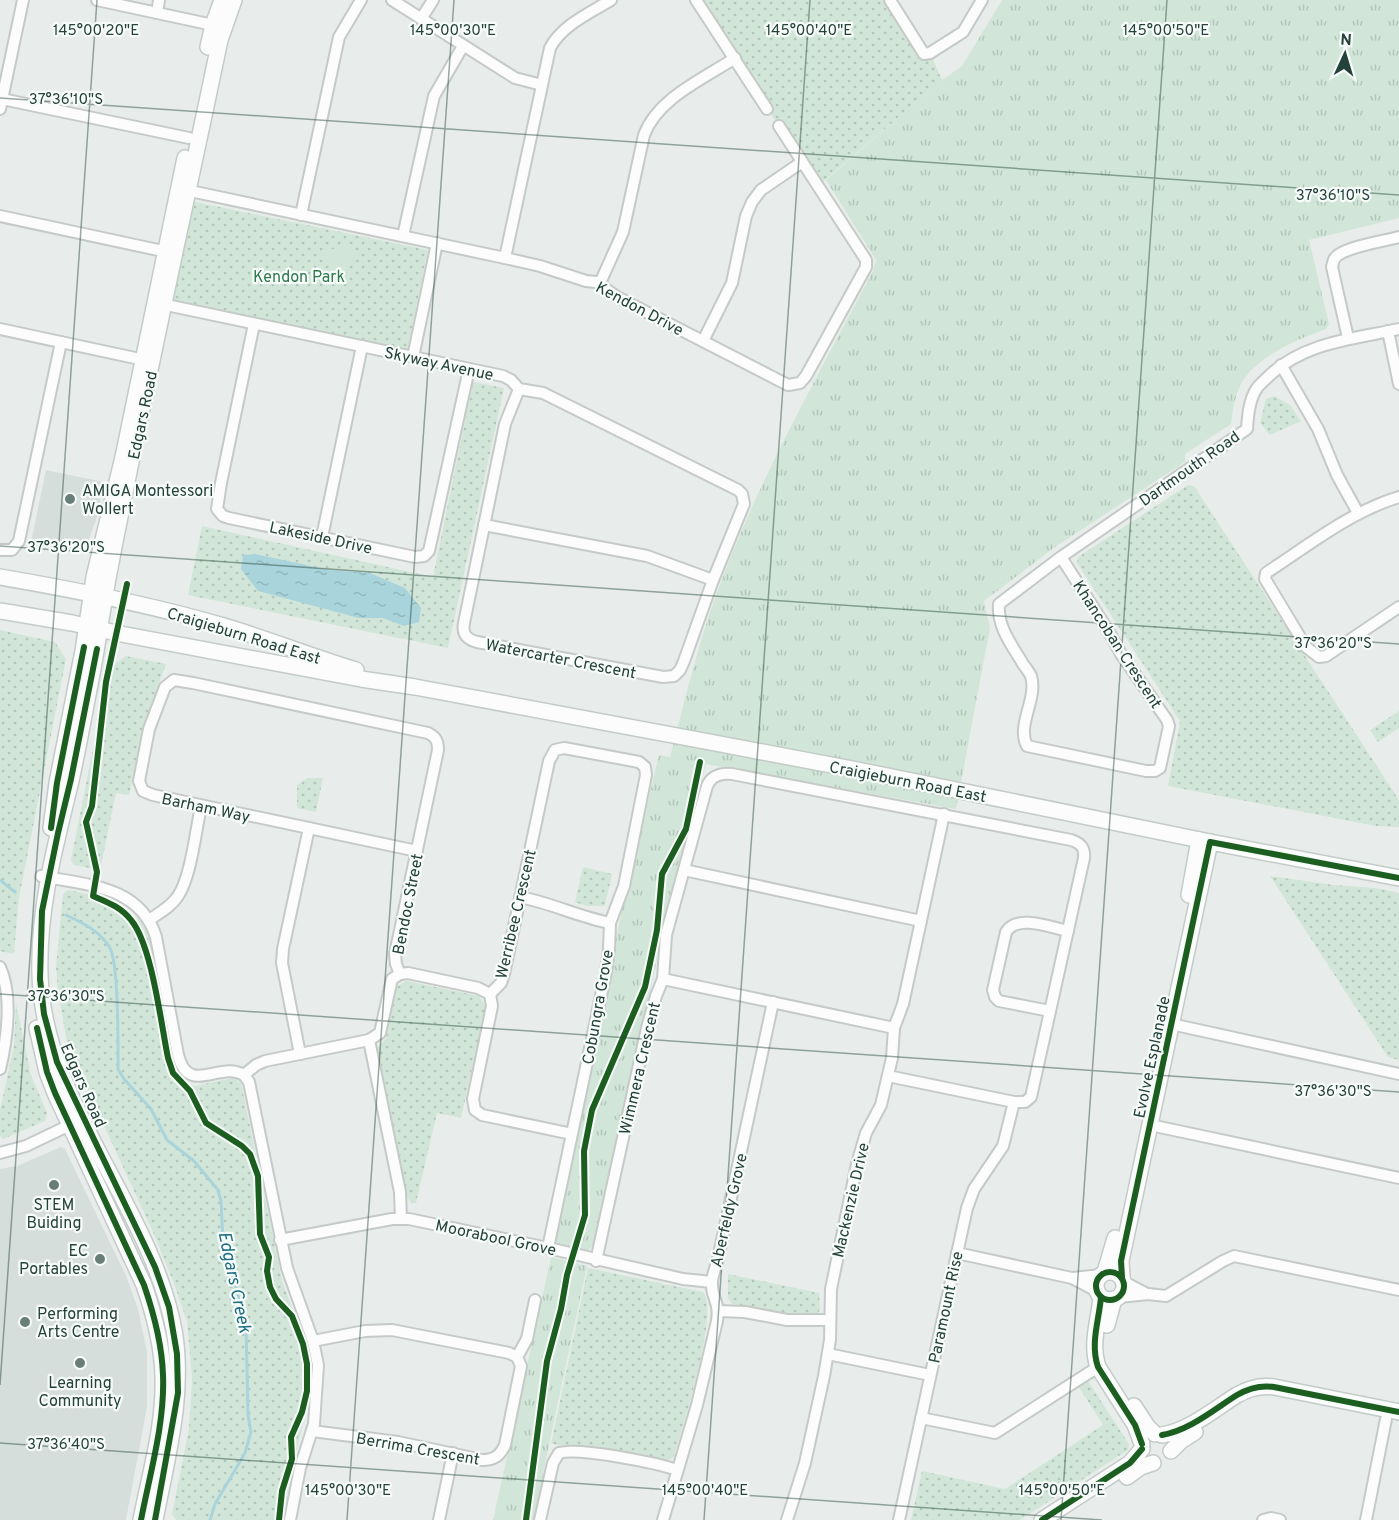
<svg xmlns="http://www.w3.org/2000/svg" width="1399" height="1520" font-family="Overpass,sans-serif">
<defs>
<pattern id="grass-tufts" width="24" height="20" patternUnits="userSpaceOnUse" patternTransform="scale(1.5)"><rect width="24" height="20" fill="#d1e6d8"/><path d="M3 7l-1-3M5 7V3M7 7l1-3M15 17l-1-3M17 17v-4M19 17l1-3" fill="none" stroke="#b3c6ba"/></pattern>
<pattern id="park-dots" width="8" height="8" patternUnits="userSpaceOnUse" patternTransform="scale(1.5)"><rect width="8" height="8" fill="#d1e6d8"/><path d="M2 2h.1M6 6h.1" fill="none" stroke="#b3c6ba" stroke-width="1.8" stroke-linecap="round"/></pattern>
<pattern id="water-ripples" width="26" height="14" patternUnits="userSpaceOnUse" patternTransform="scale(1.5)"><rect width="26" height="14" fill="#a9d4db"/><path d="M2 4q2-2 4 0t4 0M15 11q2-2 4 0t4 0" fill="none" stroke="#91b7bd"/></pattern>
</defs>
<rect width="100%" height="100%" fill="#e8edeb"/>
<!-- built -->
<g fill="#d6dedb">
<polygon points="46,470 104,482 97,517 84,553 31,542"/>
<polygon points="61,1147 65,1149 127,1278 138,1309 147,1352 147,1407 126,1520 0,1520 0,1169 17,1166"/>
</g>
<!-- grass -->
<g fill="url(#grass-tufts)">
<path d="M1002 0H1399V218L1309 240 1329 324 1326 329C1298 339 1258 356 1242 382 1235 395 1233 409 1231 424L1185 454V462L1055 547 984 601 990 628 956 809 706 764 669 906 593 1246 586 1252 560 1246 554 1242 623 905 659 755 670 757C684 703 697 648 716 595 757 482 817 377 873 271L876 260 826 180 942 80 962 66Z"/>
<polygon points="551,1257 587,1266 543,1473 546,1475 535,1520 493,1520"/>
</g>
<!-- park -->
<g fill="url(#park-dots)">
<polygon points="697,0 892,0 930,53 942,80 818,186"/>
<polygon points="191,201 428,250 407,351 170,303"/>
<polygon points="473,382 504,388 448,648 188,595 202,526 433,577"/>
<polygon points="1274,396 1290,405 1301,421 1270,435 1260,423 1266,399"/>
<polygon points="1188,485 1194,486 1399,800 1399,827 1376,826 1168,786 1180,721 1077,563 1078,557"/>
<polygon points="0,630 55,642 66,659 19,898 14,954 0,951"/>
<polygon points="126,656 166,664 143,727 129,795 116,793 100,870 74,865 71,860 109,668"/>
<polygon points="1399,711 1399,728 1378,742 1370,730"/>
<polygon points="307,778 323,778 316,812 297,808 297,785"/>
<polygon points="583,867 612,874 605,906 586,906 575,902"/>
<polygon points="1270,876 1334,885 1376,888 1399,893 1399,1060 1388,1057"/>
<polygon points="68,890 106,898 127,909 139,920 149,934 152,957 175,1073 194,1086 234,1078 241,1083 282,1281 308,1350 311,1365 305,1415 291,1474 283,1520 176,1520 172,1514 189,1428 192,1379 187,1321 173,1281 153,1232 68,1048 58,991 56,967 63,894"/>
<polygon points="407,981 479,996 486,1007 461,1118 437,1113 416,1203 412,1203 406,1196 376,1050 386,1038 395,987"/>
<polygon points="16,1004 31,1075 47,1113 45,1121 3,1139 0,1136 0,1110 14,1045"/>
<path d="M588 1268 703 1292C720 1312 682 1429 674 1457L668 1460 551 1444Z"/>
<polygon points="728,1274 819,1293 820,1309 818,1314 788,1317 732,1304 728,1298"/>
<polygon points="1088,1381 1129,1444 1128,1450 1020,1520 911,1520 922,1471 1005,1489 1103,1425 1079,1387"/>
</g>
<!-- garden -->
<polygon fill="#d1e6d8" points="350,243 357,263 331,272 324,252"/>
<!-- water -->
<polygon fill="url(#water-ripples)" points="255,554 329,570 370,573 405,588 421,608 419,622 404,626 383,618 359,618 258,591 241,569 243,555"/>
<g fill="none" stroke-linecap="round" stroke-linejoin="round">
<!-- stream -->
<g stroke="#a9d4db" stroke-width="3">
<polyline points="0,880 15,892"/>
<path d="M66 915C83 923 100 931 110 948 119 964 118 1046 118 1069L124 1079 151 1109 167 1140 194 1161 218 1190 221 1201 223 1242 246 1324 248 1415 251 1432 245 1453 215 1504 210 1520"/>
</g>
<defs>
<g id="street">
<polyline points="97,0 213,25"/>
<polyline points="392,0 515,78 542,85"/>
<polyline points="696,0 767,109"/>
<polyline points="890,0 924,54 930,53 963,32 982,0"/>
<polyline points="157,13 159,0"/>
<polyline points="421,19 433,0"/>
<polyline points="2,99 189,138"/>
<polyline points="0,109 23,0"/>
<polyline points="181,189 505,258 540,266 586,281 596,282 617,297 788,385 800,383 806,376 866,267 866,260 779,126"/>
<polyline points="301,215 339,37 361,0"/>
<polyline points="0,216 172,253"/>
<polyline points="403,236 434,96 463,46"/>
<path d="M505 258 550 48C562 25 590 13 611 0"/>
<path d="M600 283 623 232 644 135C658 98 703 79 735 58"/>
<path d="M157 303 503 376 511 380 519 389 543 393 738 490 742 494 744 504 713 580 684 661 680 670 674 676 663 677 477 642C466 639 462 634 464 623L505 424 519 389"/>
<polyline points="254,324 221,483 217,509 223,516 229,518 415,557 424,556 429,551 469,369"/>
<polyline points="0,329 149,361"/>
<polyline points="1388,331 1399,384"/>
<path d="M1348 338 1332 267C1333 264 1333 260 1335 258 1343 247 1385 241 1399 237"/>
<polyline points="703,341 732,283 746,216 752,202 761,190 802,162"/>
<polyline points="413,357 437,243"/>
<polyline points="1281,365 1318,429 1337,475 1358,513"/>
<path d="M1399 497C1350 512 1309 545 1266 573L1265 579 1306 647 1319 657 1326 656 1399 607"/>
<polyline points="484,525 647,556 713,580"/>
<polyline points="322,537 362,346"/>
<polyline points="0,550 12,550 19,541 61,342"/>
<path d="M1061 557 1109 632 1121 654 1167 720 1169 726 1160 768 1155 771H1146L1027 746C1016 725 1038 699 1031 676 1029 672 1026 668 1023 664 1012 645 997 627 999 604L1061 557 1247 429C1248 415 1249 400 1257 388 1260 384 1266 379 1270 375 1305 342 1354 339 1399 329"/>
<polyline points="684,870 921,921"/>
<path d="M41 876C85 885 140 885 156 937L178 1055C189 1097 220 1060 244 1075L256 1065 265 1061 369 1040 380 1033 391 983 392 979 400 974 396 964 395 954 438 750C438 741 436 737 428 733L193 683 174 680 165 687 149 729 139 781 143 791 153 795 417 851"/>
<path d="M520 897C551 903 579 917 610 923"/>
<path d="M149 920C159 913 171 907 178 896 191 877 196 829 201 806"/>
<path d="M0 967C13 995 7 1040 0 1069"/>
<polyline points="400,974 408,973 478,988 490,994"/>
<polyline points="663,979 894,1028"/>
<path d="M1050 1011 999 1001 995 997 993 990 1006 932C1017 914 1050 927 1068 931"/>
<polyline points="1171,1024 1399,1074"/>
<polyline points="369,1040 400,1192 401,1219"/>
<polyline points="300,1054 282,963 283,949 309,828"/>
<polyline points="244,1075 249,1082 287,1268 313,1341 318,1365 314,1424 300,1468 290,1520"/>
<polyline points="1150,1125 1399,1178"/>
<polyline points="0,1153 26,1146 74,1123"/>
<polyline points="280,1240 392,1219 409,1219 548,1248 683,1279 712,1282"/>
<polyline points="548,1248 606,972 609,949 610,923 624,886 646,775 645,767 639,762 564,748 555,750 549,761 504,974 501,983 490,994 492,1006 473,1099 475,1110 482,1115 572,1134"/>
<polyline points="957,1253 1072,1278 1097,1291"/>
<path d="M596 1261 647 1028 656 996 663 979 666 935 707 786C712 775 721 773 732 774L1071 840C1081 843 1085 848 1084 858L1031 1097 1025 1102H1014L888 1076"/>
<polyline points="1073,1278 1101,1275"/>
<polyline points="1124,1282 1145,1293"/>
<polyline points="1119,1297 1148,1294 1166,1296 1223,1261 1234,1256 1399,1290"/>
<polyline points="718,1311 745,1312 787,1320 830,1320"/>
<polyline points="828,1354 930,1375"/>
<polyline points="517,1357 527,1339 535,1300"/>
<polyline points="921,1418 995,1433 1098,1367"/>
<path d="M312 1431 398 1442 482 1460C494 1460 500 1456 505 1445L521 1366 517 1357 509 1353 392 1330 365 1331 313 1341"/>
<polyline points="439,1520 453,1453"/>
<path d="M540 1520 553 1463 559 1453C578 1447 657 1463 677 1470"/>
<path d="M663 1520 697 1405 717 1321C720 1301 711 1298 712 1283 712 1275 716 1267 718 1259L773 1002"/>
<polyline points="787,1520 805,1463 824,1376 830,1340 831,1289 857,1164 866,1133 881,1105 892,1058 894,1028 903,1004 944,814"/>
<polyline points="899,1520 967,1208 974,1189 1003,1146 1014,1102"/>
<polyline points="1263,1520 1271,1518 1280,1520"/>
<polyline points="1366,1520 1386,1419"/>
</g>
<g id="secondary">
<polyline points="208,47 213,25 222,0"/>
<path d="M0 577C76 590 153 605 227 627 270 640 313 657 356 670"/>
<polyline points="0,611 72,623 121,634 361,679 415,687 715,743 868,772 1210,842 1399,878"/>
<polyline points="51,828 57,783 83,651 94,577 123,457 185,158"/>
<polyline points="1189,895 1199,840"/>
<path d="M37 1028 47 1072 55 1093 144 1285C154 1314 162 1343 163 1375 165 1423 150 1473 141 1520"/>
<circle cx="1110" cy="1286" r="14"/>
<polyline points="1105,1272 1115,1238"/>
<polyline points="1122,1277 1121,1261 1210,842"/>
<path d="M1101 1297C1099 1321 1090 1343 1098 1367L1135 1425 1142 1444"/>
<polyline points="1107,1325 1114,1299"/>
<polyline points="1134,1406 1147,1426 1155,1434"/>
<path d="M1162 1435C1190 1430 1213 1410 1237 1395 1249 1388 1261 1385 1274 1387L1399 1412"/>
<polyline points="1171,1451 1181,1441 1195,1432"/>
<polyline points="1127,1477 1141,1467 1153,1463"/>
<path d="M155 1520C167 1457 185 1394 174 1330 151 1206 43 1103 40 974 38 909 55 847 70 785 78 750 84 715 91 679 98 644 102 609 109 573 143 395 183 217 220 40L234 0"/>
<polyline points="1042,1520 1130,1463 1142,1449"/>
</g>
</defs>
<!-- street casing -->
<use href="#street" stroke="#c5cac8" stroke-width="14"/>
<!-- secondary casing -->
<use href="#secondary" stroke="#c3cbc8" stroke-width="18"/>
<!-- street -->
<use href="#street" stroke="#fcfcfc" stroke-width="10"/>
<!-- secondary -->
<use href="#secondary" stroke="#fcfcfc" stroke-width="15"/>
<defs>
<g id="cycleway">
<path d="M127 584 106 682 92 806 86 822 97 872 93 896C107 902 121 907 131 920 152 945 161 1024 168 1058L173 1073 190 1091 206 1123 242 1146 250 1154 258 1176 260 1234 269 1257 267 1271 270 1287 276 1299 292 1316 303 1344 307 1364V1391L302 1412 291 1437 292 1459 282 1491 279 1520"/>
<polyline points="97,649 71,779 58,833 42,911 40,979 44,1014 57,1062 155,1267 169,1307 177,1354 178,1393 155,1520"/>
<polyline points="51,828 57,783 84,647"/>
<path d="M37 1028 47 1072 55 1093 144 1285C154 1314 162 1343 163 1375 165 1423 150 1473 141 1520"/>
<circle cx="1110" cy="1286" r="14"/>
<polyline points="1122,1277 1121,1261 1210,842 1399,878"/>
<path d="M1101 1297C1099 1321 1090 1343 1098 1367L1135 1425 1142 1444"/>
<path d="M1162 1435C1190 1430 1213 1410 1237 1395 1249 1388 1261 1385 1274 1387L1399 1412"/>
<polyline points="526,1520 547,1361 561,1309 567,1275 585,1215 584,1151 592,1110 645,987 657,930 662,874 686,829 700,762"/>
<polyline points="1042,1520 1130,1463 1142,1449"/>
</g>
</defs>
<!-- cycleway casing -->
<use href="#cycleway" stroke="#f7fbf9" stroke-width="10"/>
<!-- cycleway -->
<use href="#cycleway" stroke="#1b5e20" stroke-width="6"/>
</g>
<!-- ticks -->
<path fill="none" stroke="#24423a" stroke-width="1.5" stroke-opacity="0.45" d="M0 98 1399 195M0 546 1399 644M0 994 1399 1092M0 1385 97 0M0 1443 1102 1520M347 1520 454 0M704 1520 810 0M1061 1520 1167 0"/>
<!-- markers -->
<g fill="#697e78" stroke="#f7fbf9" stroke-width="2">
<circle cx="70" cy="499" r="6"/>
<circle cx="54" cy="1185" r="6"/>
<circle cx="100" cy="1259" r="6"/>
<circle cx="25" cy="1322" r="6"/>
<circle cx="80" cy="1363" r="6"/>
</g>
<g text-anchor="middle" stroke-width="4.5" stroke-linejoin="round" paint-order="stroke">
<!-- park labels -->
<g font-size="16" fill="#2d7a4b" stroke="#f7fbf9">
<text x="299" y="282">Kendon Park</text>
</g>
<!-- street labels -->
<g font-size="16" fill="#24423a" stroke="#f7fbf9">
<text transform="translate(640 308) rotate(28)" y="6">Kendon Drive</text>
<text transform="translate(439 363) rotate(12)" y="6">Skyway Avenue</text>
<text transform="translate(142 415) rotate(-78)" y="6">Edgars Road</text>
<text transform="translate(1189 468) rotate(-35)" y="6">Dartmouth Road</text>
<text transform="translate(321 537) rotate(12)" y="6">Lakeside Drive</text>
<text transform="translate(244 635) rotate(17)" y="6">Craigieburn Road East</text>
<text transform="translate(1118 644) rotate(57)" y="6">Khancoban Crescent</text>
<text transform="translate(561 658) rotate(11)" y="6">Watercarter Crescent</text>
<text transform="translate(908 781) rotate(11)" y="6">Craigieburn Road East</text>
<text transform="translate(206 807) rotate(12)" y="6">Barham Way</text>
<text transform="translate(407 904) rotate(-79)" y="6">Bendoc Street</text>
<text transform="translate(515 914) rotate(-77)" y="6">Werribee Crescent</text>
<text transform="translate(597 1007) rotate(-80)" y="6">Cobungra Grove</text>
<text transform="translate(1151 1057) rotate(-78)" y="6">Evolve Esplanade</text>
<text transform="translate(639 1068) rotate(-77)" y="6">Wimmera Crescent</text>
<text transform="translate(84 1085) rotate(66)" y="6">Edgars Road</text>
<text transform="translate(850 1200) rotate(-77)" y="6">Mackenzie Drive</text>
<text transform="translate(728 1210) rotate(-77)" y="6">Aberfeldy Grove</text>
<text transform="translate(496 1237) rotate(12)" y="6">Moorabool Grove</text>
<text transform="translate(945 1307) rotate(-78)" y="6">Paramount Rise</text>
<text transform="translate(418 1448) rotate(10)" y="6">Berrima Crescent</text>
</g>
<!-- poi labels -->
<g font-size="16" fill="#24423a" stroke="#f7fbf9" text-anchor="start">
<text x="82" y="496">AMIGA Montessori<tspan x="82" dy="18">Wollert</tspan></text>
<text x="54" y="1210" text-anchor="middle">STEM<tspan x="54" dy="18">Buiding</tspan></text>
<text x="88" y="1256" text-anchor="end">EC<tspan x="88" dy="18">Portables</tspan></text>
<text x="37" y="1319">Performing<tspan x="37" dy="18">Arts Centre</tspan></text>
<text x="80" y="1388" text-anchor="middle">Learning<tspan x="80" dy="18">Community</tspan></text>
</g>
<!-- water labels -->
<g font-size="18" font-style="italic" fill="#1c6f80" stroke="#f7fbf9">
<text transform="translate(235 1282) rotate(78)" y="6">Edgars Creek</text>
</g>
</g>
<g font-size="15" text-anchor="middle" fill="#24423a" stroke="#f7fbf9" stroke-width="4.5" stroke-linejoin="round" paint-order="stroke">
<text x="96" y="35">145°00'20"E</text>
<text x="453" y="35">145°00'30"E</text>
<text x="809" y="35">145°00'40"E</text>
<text x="1166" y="35">145°00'50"E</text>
<text x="66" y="104">37°36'10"S</text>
<text x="1333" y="200">37°36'10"S</text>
<text x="66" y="552">37°36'20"S</text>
<text x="1333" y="648">37°36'20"S</text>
<text x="66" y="1001">37°36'30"S</text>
<text x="1333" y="1096">37°36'30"S</text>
<text x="66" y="1449">37°36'40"S</text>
<text x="348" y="1495">145°00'30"E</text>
<text x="705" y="1495">145°00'40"E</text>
<text x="1062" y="1495">145°00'50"E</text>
</g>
<!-- north arrow -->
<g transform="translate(1345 54) rotate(4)" stroke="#f7fbf9" stroke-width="4.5" paint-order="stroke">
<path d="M0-4.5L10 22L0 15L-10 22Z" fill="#24423a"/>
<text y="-9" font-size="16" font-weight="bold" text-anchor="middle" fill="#24423a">N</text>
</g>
</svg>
